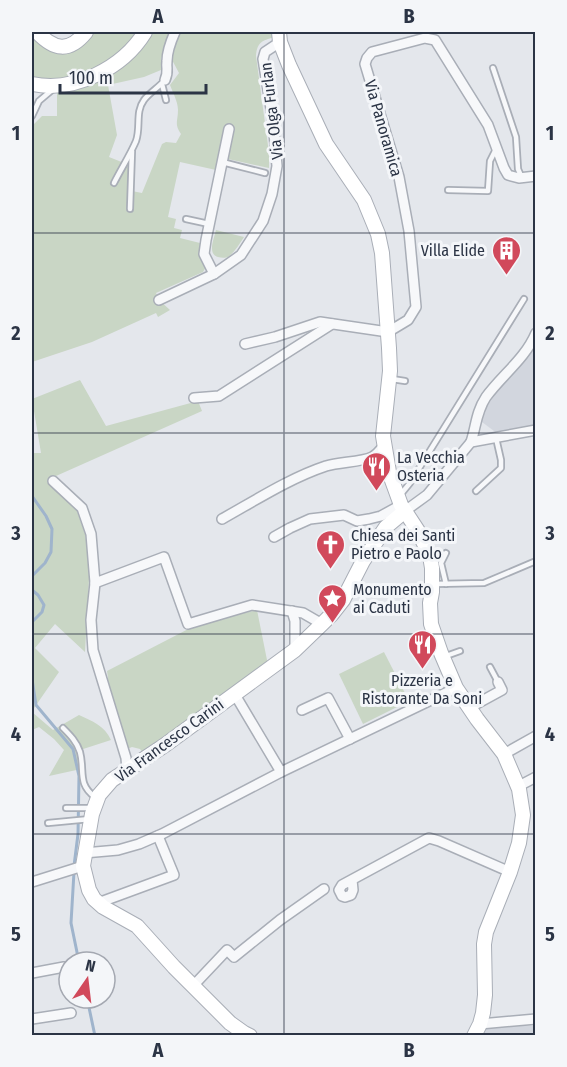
<svg xmlns="http://www.w3.org/2000/svg" width="567" height="1067" font-family="'Fira Sans Condensed',sans-serif">
<rect width="100%" height="100%" fill="#e4e7ec"/>
<!-- built -->
<g fill="#d2d6de">
<polygon points="535,347 535,425 498,434 478,419 497,392"/>
<polygon points="515,1025 535,1026 535,1035 481,1036 483,1027"/>
</g>
<!-- green -->
<g fill="#c9d6c5">
<path d="M32 32 46 48 55 52 92 32H138C115 61 70 93 32 77Z"/>
<path d="M151 32H170L161 59V70L144 77 108 85 117 135 109 157 129 165 127 190 142 193 162 144 166 142 176 143 181 134C174 124 178 121 178 110 178 102 173 93 170 85L179 73 171 58 180 32H275L274 37C262 41 257 42 256 56L269 153V168L228 159 233 127 226 125 216 170 180 162 168 217 176 219 174 228 182 230 180 238 200 243 199 256 206 267 203 272 156 293 159 300 170 310 158 317 156 313 92 342 32 362V126L42 116H57V92L84 84Z"/>
<path d="M216 230 244 237C240 243 234 253 228 257 226 258 221 258 218 257 207 254 214 239 216 230Z"/>
<polygon points="80,380 106,426 198,401 202,411 47,480 77,511 85,534 90,561 85,652 55,624 35,648 59,672 32,711 32,452 34,453 41,453 32,399"/>
<polygon points="257,610 268,665 183,723 143,753 140,749 132,747 127,749 106,680 108,678 107,671 198,624"/>
<polygon points="384,652 409,701 363,724 339,674"/>
<path d="M32 712 53 730 79 715C92 721 105 726 111 740L77 751 81 769 49 776 64 750 54 739 39 727 32 730Z"/>
</g>
<g fill="none" stroke-linecap="round" stroke-linejoin="round">
<!-- stream -->
<g stroke="#9fb4cc" stroke-width="3">
<polyline points="32,496 46,516 52,529 51,552 45,563 32,576"/>
<polyline points="32,590 38,595 44,605 42,612 32,622"/>
<polyline points="32,679 36,705 73,749 79,776 78,834 74,866"/>
<polyline points="74,872 71,923 79,962"/>
<polyline points="87,998 95,1036"/>
</g>
<defs>
<g id="lane">
<polyline points="493,68 516,137 518,169 522,178"/>
<polyline points="162,84 166,100"/>
<polyline points="32,116 39,101 52,90"/>
<polyline points="222,162 265,173"/>
<path d="M114 183C121 169 130 155 136 141 141 127 135 112 144 100 148 94 159 87 165 80"/>
<polyline points="448,190 488,191 490,161 495,151"/>
<polyline points="130,209 132,151"/>
<polyline points="186,219 209,224"/>
<polyline points="392,379 405,381"/>
<polyline points="476,491 501,468 501,460 496,438"/>
<polyline points="401,494 410,483 524,299"/>
<polyline points="446,553 441,563 446,584"/>
<polyline points="435,584 484,583 536,561"/>
<polyline points="446,656 460,651"/>
<polyline points="490,667 498,682"/>
<path d="M63 728C70 735 77 742 80 752 85 771 77 784 95 797"/>
<polyline points="66,808 93,808"/>
<polyline points="48,823 90,819"/>
</g>
<g id="street">
<path d="M165 80C169 71 166 70 167 61 167 51 171 41 175 32"/>
<polyline points="214,274 204,254 206,240 229,129"/>
<polyline points="159,300 214,274 241,255 263,221 272,194 277,166 273,121 263,59 265,52 280,42"/>
<polyline points="245,344 275,337 320,322 388,332 408,320 416,307 409,231 399,177 365,64 367,58 372,52 425,38 435,40 488,125 504,168 508,175 519,178 536,176"/>
<polyline points="194,398 219,396 332,324"/>
<path d="M471 442C476 427 476 412 486 397 502 375 525 359 536 333"/>
<polyline points="53,481 82,508 91,534 95,583 91,620 93,650 126,758 127,770"/>
<polyline points="405,511 427,495 471,442 536,430"/>
<path d="M222 519C256 500 290 478 326 466 340 462 362 462 372 457 378 454 381 449 385 444"/>
<polyline points="274,537 290,528 310,519 344,515 357,521 369,519 381,516 401,505"/>
<polyline points="95,583 164,557 188,624 252,605 303,613 322,624"/>
<polyline points="292,611 295,621 295,650"/>
<polyline points="234,693 281,772"/>
<polyline points="469,708 502,690 498,682"/>
<polyline points="302,710 328,698 350,739"/>
<polyline points="504,754 536,736"/>
<polyline points="517,787 536,777"/>
<polyline points="84,853 118,850 139,844 162,834 281,772 456,688"/>
<polyline points="352,880 353,890 351,895 345,897 342,896 339,890 342,885 429,838 439,841 510,872"/>
<polyline points="32,882 83,866"/>
<polyline points="98,903 174,875 158,836"/>
<polyline points="32,973 64,967"/>
<polyline points="193,986 227,950 234,957 280,920 324,889"/>
<polyline points="32,1019 71,1013"/>
<polyline points="480,1024 536,1019"/>
</g>
<g id="secondary">
<path d="M37 32C54 50 69 53 86 32"/>
<polyline points="279,32 280,42 289,65 326,144 364,200 378,234 382,253 389,348 390,371 383,436 389,472 401,505 418,531 430,556 432,568 432,592 430,603 431,624 441,653 456,688 477,719 504,754 519,789 523,815 519,843 510,872 486,932 484,944 485,995 483,1013 480,1024 474,1036"/>
<path d="M32 84C74 93 123 68 145 32"/>
<polyline points="250,1036 244,1033 230,1023 174,967 137,926 103,907 94,899 89,890 83,866 92,814 99,795 112,780 165,745 295,650 322,624 332,614 343,600 363,561 386,527 405,511"/>
</g>
</defs>
<!-- lane casing -->
<use href="#lane" stroke="#a9aeb7" stroke-width="8"/>
<!-- street casing -->
<use href="#street" stroke="#a9aeb7" stroke-width="12"/>
<!-- secondary casing -->
<use href="#secondary" stroke="#a9aeb7" stroke-width="16"/>
<!-- lane -->
<use href="#lane" stroke="#f7f8fa" stroke-width="4.5"/>
<!-- street -->
<use href="#street" stroke="#f7f8fa" stroke-width="9"/>
<!-- secondary -->
<use href="#secondary" stroke="#fff" stroke-width="14"/>
</g>
<!-- grid -->
<path fill="none" stroke="#2b3445" stroke-width="1.5" stroke-opacity="0.55" d="M284 32V1036M32 233H536M32 433H536M32 634H536M32 834H536"/>
<!-- icons -->
<defs>
<symbol id="building-pin" viewBox="-11 -11 22 30"><path d="M0 17L-7.5 6A9.5 9.5 0 1 1 7.5 6Z" fill="#d1495b" stroke="#f4f6f9"/><path d="M-4-6H4V6H1V3H-1V6H-4ZM-2.5-4.3h1.7v1.8h-1.7ZM.8-4.3h1.7v1.8H.8ZM-2.5-1h1.7V.8h-1.7ZM.8-1h1.7V.8H.8Z" fill="#fff"/></symbol>
<symbol id="restaurant-pin" viewBox="-11 -11 22 30"><path d="M0 17L-7.5 6A9.5 9.5 0 1 1 7.5 6Z" fill="#d1495b" stroke="#f4f6f9"/><path d="M-5-6h1v4h1v-4h1v4h1v-4h1v5L-1.5 .5V6h-2V.5L-5-1ZM5-6V6H3V1.5H1.5Q1.5-4 5-6Z" fill="#fff"/></symbol>
<symbol id="church-pin" viewBox="-11 -11 22 30"><path d="M0 17L-7.5 6A9.5 9.5 0 1 1 7.5 6Z" fill="#d1495b" stroke="#f4f6f9"/><path d="M-1.2-6h2.4v3.5h3.3v2.4h-3.3V6h-2.4V-.1h-3.3v-2.4h3.3Z" fill="#fff"/></symbol>
<symbol id="sight-pin" viewBox="-11 -11 22 30"><path d="M0 17L-7.5 6A9.5 9.5 0 1 1 7.5 6Z" fill="#d1495b" stroke="#f4f6f9"/><path d="M0-6L1.8-2.2L6-1.7L2.9 1.2L3.7 5.4L0 3.3L-3.7 5.4L-2.9 1.2L-6-1.7L-1.8-2.2Z" fill="#fff"/></symbol>
</defs>
<g fill-rule="evenodd">
<use href="#building-pin" x="490" y="234" width="33" height="45"/>
<use href="#restaurant-pin" x="360" y="450" width="33" height="45"/>
<use href="#church-pin" x="314" y="528" width="33" height="45"/>
<use href="#sight-pin" x="316" y="582" width="33" height="45"/>
<use href="#restaurant-pin" x="406" y="628" width="33" height="45"/>
</g>
<g text-anchor="middle" stroke-width="6" stroke-linejoin="round" paint-order="stroke">
<!-- street labels -->
<g font-size="16" fill="#2b3445" stroke="#f4f6f9">
<text transform="translate(271 111) rotate(-97)" y="6">Via Olga Furlan</text>
<text transform="translate(384 128) rotate(74)" y="6">Via Panoramica</text>
<text transform="translate(169 740) rotate(-36)" y="6">Via Francesco Carini</text>
</g>
<!-- poi labels -->
<g font-size="16" fill="#2b3445" stroke="#f4f6f9" text-anchor="start">
<text x="485" y="256" text-anchor="end">Villa Elide</text>
<text x="397" y="463">La Vecchia<tspan x="397" dy="18">Osteria</tspan></text>
<text x="351" y="541">Chiesa dei Santi<tspan x="351" dy="18">Pietro e Paolo</tspan></text>
<text x="353" y="595">Monumento<tspan x="353" dy="18">ai Caduti</tspan></text>
<text x="422" y="686" text-anchor="middle">Pizzeria e<tspan x="422" dy="18">Ristorante Da Soni</tspan></text>
</g>
</g>
<!-- border -->
<rect width="567" height="1067" fill="none" stroke="#f4f6f9" stroke-width="66"/>
<!-- north arrow -->
<g transform="translate(87 980) rotate(14)"><circle r="28" fill="#f4f6f9" stroke="#a4a8b1" stroke-width="1.5"/>
<path d="M0-4.5L10 22L0 15L-10 22Z" fill="#d1495b"/>
<text y="-9" font-size="16" font-weight="bold" text-anchor="middle" fill="#2b3445">N</text>
</g>
<!-- scale -->
<path d="M60 84v9h146v-9" fill="none" stroke="#2b3445" stroke-width="3"/>
<text x="69" y="84" font-size="18" fill="#2b3445" stroke="#f4f6f9" stroke-width="4.5" paint-order="stroke">100 m</text>
<rect x="33" y="33" width="501" height="1001" fill="none" stroke="#2b3445" stroke-width="2"/>
<g font-size="20" text-anchor="middle" font-weight="bold" fill="#2b3445">
<text x="158" y="23">A</text>
<text x="409" y="23">B</text>
<text x="16" y="140">1</text>
<text x="550" y="140">1</text>
<text x="16" y="340">2</text>
<text x="550" y="340">2</text>
<text x="16" y="540">3</text>
<text x="550" y="540">3</text>
<text x="16" y="741">4</text>
<text x="550" y="741">4</text>
<text x="16" y="941">5</text>
<text x="550" y="941">5</text>
<text x="158" y="1057">A</text>
<text x="409" y="1057">B</text>
</g>
</svg>
